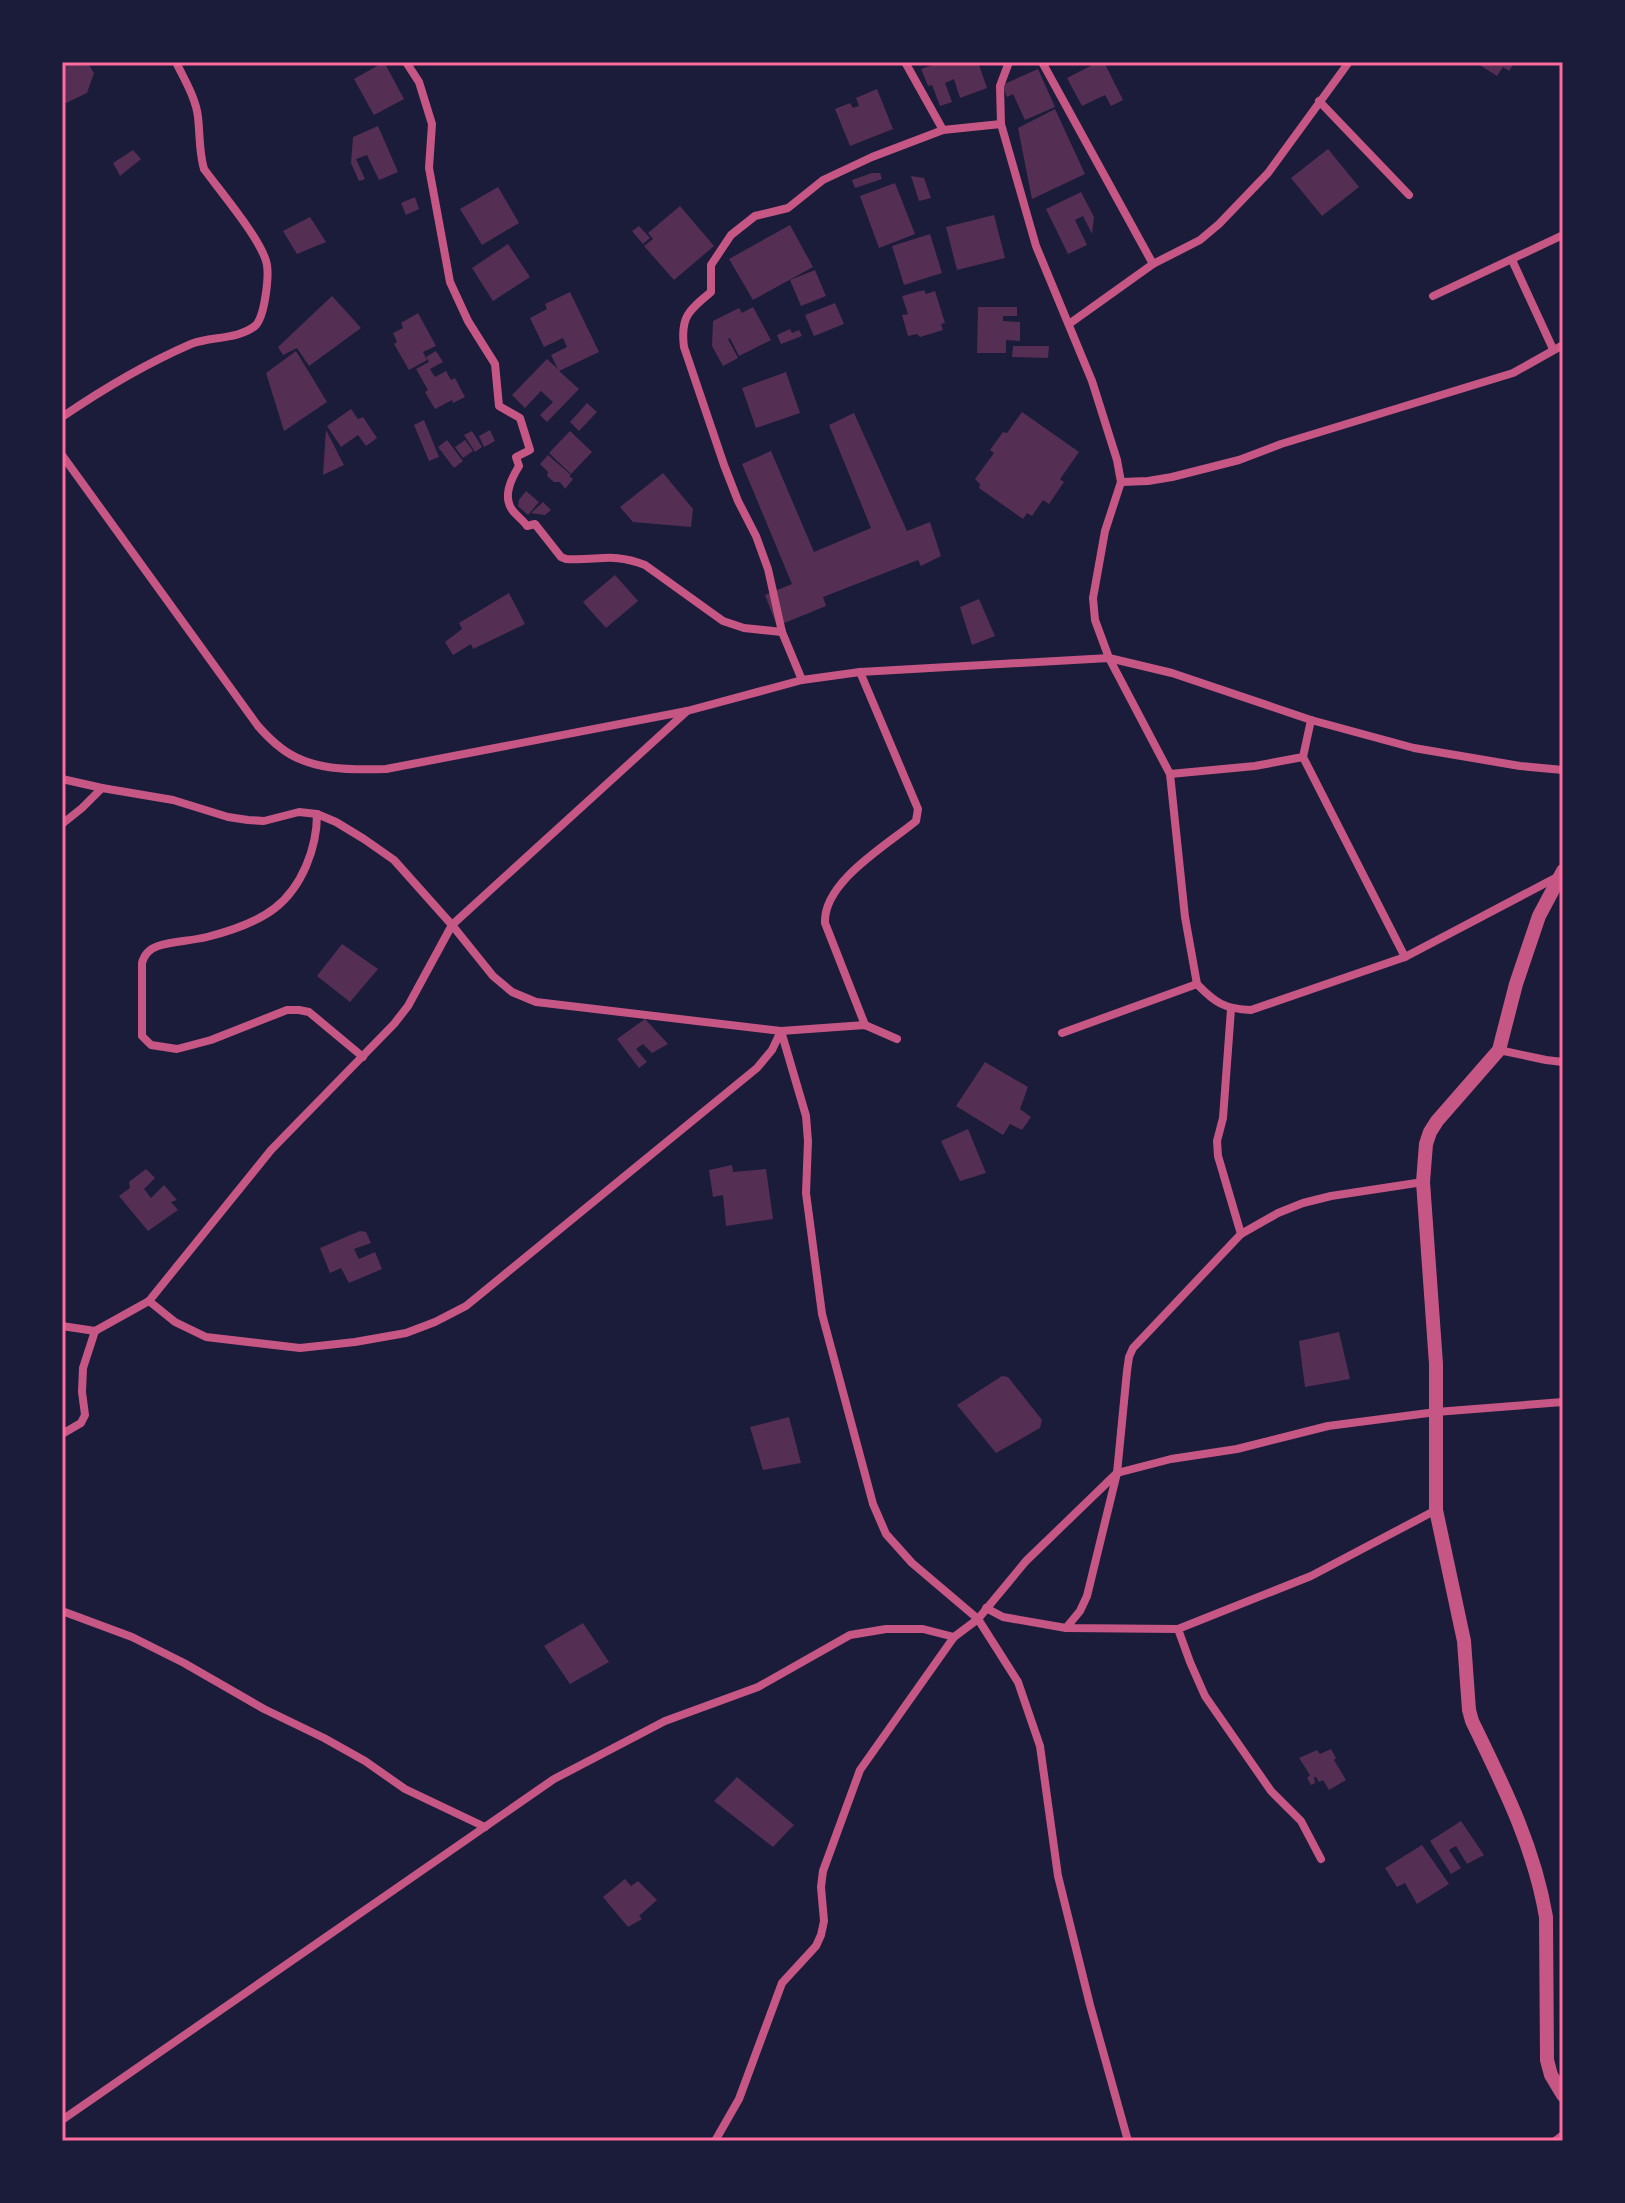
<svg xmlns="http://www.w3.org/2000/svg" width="1625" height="2203" font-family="Poppins,sans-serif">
<rect width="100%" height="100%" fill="#1b1b3a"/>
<!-- building -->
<g fill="#542f53">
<polygon points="62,62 87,62 94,73 87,93 66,103 62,102"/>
<polygon points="384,62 404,99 374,115 354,79"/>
<polygon points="941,62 978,62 987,88 960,98 954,79 945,83 952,102 940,106 932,85 928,86 921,69"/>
<polygon points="1098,62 1104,62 1123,100 1111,106 1105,95 1082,106 1067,78"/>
<polygon points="1475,62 1515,62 1509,71 1503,67 1497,76"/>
<polygon points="1038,69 1055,107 1025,120 1013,94 1007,97 1002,85"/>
<polygon points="877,89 893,129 850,146 835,109 850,103 853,108 859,106 856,98"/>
<polygon points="1055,109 1085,174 1032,199 1018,128"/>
<polygon points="378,126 398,172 379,180 367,155 356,159 365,179 359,181 351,163 353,137"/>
<polygon points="1328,149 1359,187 1322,216 1291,178"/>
<polygon points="133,150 141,159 120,176 113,163"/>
<polygon points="872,173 880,173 882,179 855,188 852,180"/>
<polygon points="911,176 924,178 931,198 919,201"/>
<polygon points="895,183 915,234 879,248 860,196"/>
<polygon points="498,187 519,223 482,245 460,209"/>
<polygon points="1081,192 1094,217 1092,234 1083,216 1075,220 1087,245 1068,254 1046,209"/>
<polygon points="415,197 419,209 406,215 401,203"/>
<polygon points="680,206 714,246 674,280 644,246 653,239 648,233"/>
<polygon points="994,215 1005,258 957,270 946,227"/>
<polygon points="310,217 326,242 297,254 283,231"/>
<polygon points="790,225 813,267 753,300 729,259"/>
<polygon points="639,226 650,238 643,244 632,231"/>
<polygon points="930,234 942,273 904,285 892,246"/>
<polygon points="508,244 530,277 493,301 472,268"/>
<polygon points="815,270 826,296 801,306 790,280"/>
<polygon points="924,290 926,294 935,291 945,323 941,324 943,330 920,337 917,334 908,336 902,315 908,314 902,296"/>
<polygon points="570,292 599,352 559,371 579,389 547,422 540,415 553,402 541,391 525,408 512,395 547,359 558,369 551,355 567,347 563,338 544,347 530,318 547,309 545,304"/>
<polygon points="332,296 361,328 309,366 297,348 283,355 278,347"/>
<polygon points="835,303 844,324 814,336 805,315"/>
<polygon points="753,307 771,340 739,356 730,338 728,339 738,358 723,366 712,346 713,321 739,308 742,313"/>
<polygon points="978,307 1017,307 1017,316 1003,316 1003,321 1020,322 1020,341 1006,340 1006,353 977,353"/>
<polygon points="418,313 436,346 423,352 427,360 409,370 394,344 397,342 393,333 403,328 401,323"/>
<polygon points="790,329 792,333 799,330 802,336 781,344 777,335"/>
<polygon points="1013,346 1049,346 1048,358 1012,357"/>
<polygon points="296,351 327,402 284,431 266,373"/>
<polygon points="436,351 443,362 430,369 435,377 446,371 451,380 455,378 465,397 453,403 452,400 435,409 425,392 428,390 416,369 429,362 426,357"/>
<polygon points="786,372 800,413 756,428 742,388"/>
<polygon points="587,403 597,412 579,431 570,422"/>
<polygon points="351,409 358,419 363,417 377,438 366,446 358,435 341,447 327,426"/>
<polygon points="1022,412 1079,452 1060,479 1064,482 1049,504 1043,500 1032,516 1027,513 1023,519 979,488 980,484 975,479 994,453 990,450 1003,432 1007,433"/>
<polygon points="854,413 907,531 930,522 941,556 921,566 918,560 823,597 826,606 777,626 765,595 792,584 742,464 771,451 814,552 871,528 829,425"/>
<polygon points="424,420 439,457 429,461 414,425"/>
<polygon points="326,430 344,465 323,475"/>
<polygon points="490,430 495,441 484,447 479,436"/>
<polygon points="472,431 482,447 475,452 464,435"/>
<polygon points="570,431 592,452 571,474 549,453"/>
<polygon points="447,440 463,461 454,468 438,447"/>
<polygon points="465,440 473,451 463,458 455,447"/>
<polygon points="548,455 571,475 569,476 573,479 565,489 560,482 554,482 547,476 548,472 540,464"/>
<polygon points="663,473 693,509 691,527 633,522 620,507"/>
<polygon points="526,491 539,502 528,515 518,506 519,500"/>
<polygon points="543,502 551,510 545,515 531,513"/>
<polygon points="615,575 638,601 606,628 583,602"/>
<polygon points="509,593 525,624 473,649 471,644 453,655 445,642 462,629 459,623"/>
<polygon points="979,599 995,636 972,645 960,607"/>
<polygon points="342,944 378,969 350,1002 317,976"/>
<polygon points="645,1019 668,1044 652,1053 643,1044 636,1049 647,1062 639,1068 617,1039"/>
<polygon points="985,1062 1028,1087 1020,1109 1031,1117 1022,1130 1010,1124 1003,1135 956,1106"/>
<polygon points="968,1129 986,1173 960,1181 941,1141"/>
<polygon points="732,1165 733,1172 766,1169 773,1219 726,1226 723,1195 713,1197 709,1170"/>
<polygon points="146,1169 155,1178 144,1189 151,1198 164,1185 177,1200 171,1202 178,1210 148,1231 119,1196 130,1188 129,1182"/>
<polygon points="360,1231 366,1232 371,1243 354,1249 359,1259 375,1252 382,1269 349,1283 341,1268 330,1273 320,1248"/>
<polygon points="1339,1332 1350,1379 1305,1387 1299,1341"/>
<polygon points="1002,1376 1008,1377 1042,1420 1040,1428 996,1453 957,1405"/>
<polygon points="789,1417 801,1463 763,1470 750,1427"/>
<polygon points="583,1623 609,1662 570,1684 544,1646"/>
<polygon points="1331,1749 1336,1758 1334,1760 1346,1780 1329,1790 1323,1780 1319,1782 1316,1777 1314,1777 1315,1783 1311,1785 1307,1778 1310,1775 1299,1758 1317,1750 1320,1754"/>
<polygon points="737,1777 794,1825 773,1847 714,1801"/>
<polygon points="1461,1821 1484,1855 1467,1864 1456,1846 1449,1850 1461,1868 1451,1874 1430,1841"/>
<polygon points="1422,1845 1449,1884 1417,1904 1405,1883 1397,1887 1385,1868"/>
<polygon points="625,1879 631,1886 638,1881 657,1900 639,1916 642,1919 628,1927 603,1897"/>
</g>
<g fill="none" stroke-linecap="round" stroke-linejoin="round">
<!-- minor -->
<g stroke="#c65784" stroke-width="8">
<path d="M406 62 419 82 432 124 429 168 450 282 468 321 495 364 499 406 520 418 530 450 516 457 519 466C511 479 502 497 513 511 517 516 523 520 527 526L535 524 561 557 566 559C599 561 612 552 645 565L723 621 744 628 782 632"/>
<polyline points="905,62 943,130"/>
<polyline points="1009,62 1000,86 1001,124 1036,246 1092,381 1117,460 1121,482 1105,531 1093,598 1095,620 1109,658 1170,774 1185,917 1197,984"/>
<polyline points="1042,62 1153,264"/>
<polyline points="1319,101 1409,195"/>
<polyline points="1512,260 1553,349"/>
<polyline points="1433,296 1563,235"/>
<polyline points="1069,324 1153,264 1200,240 1219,224 1268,173 1349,62"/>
<path d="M62 417C103 389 145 364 191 344 211 336 237 340 255 326 265 317 270 273 266 261 259 237 220 191 204 169 199 152 200 135 198 117 196 98 184 79 176 62"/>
<path d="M62 455 258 726C265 734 273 742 281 748 310 771 351 770 386 769L687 711 802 680 860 672 1109 658 1172 673 1311 720 1414 748 1520 766 1563 770"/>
<polyline points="1121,482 1148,481 1172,477 1239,460 1281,444 1513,373 1563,345"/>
<path d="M860 672 918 809 916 821C887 845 823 882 825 923L865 1025"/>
<path d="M802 680 782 632 768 569 756 536 738 501 724 465 684 347C680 317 689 310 711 292V265L731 235 755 216 788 208 823 180 872 157 943 130 1001 124"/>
<polyline points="687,711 452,925 493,976 512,992 536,1002 781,1031 806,1116 808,1141 806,1193 822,1314 873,1504 886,1534 912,1563 978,1619 1018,1682 1040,1746 1058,1876 1090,2005 1128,2141"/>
<polyline points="1303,757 1405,957"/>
<polyline points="1170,774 1255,766 1303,757 1311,720"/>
<polyline points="62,779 102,788"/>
<path d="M317 814C317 848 302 887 275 908 256 923 230 931 207 937 191 941 173 941 158 946 149 949 144 955 142 963V1036L151 1045 177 1049 211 1040 287 1010H299L309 1012 363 1057"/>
<polyline points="62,824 82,808 102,788 173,800 228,817 248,820 264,821 299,812 317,814 336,822 364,839 394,860 452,925 408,1006 394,1024 271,1150 149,1301 95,1331 62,1326"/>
<polyline points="1231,1009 1223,1118 1217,1141 1218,1156 1241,1234"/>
<path d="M1062 1033 1197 984C1215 1003 1225 1009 1251 1010L1405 957 1559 876"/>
<polyline points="1499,1050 1546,1060 1563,1062"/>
<polyline points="149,1301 175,1322 206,1337 300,1348 355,1342 406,1333 435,1322 466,1306 757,1068 772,1050 781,1031 865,1025 897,1039"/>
<polyline points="62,1434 81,1423 85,1415 82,1392 83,1368 95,1331"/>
<polyline points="986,1608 1003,1617 1066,1628 1178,1629 1311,1576 1436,1510"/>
<polyline points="62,1611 132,1637 184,1663 264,1709 324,1738 365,1761 405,1789 485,1827"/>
<polyline points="1066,1628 1080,1611 1087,1596 1117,1473 1127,1371 1129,1357 1133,1348 1241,1234 1278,1213 1303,1203 1331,1196 1423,1182"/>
<polyline points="1178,1629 1190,1662 1205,1696 1271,1791 1301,1821 1321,1859"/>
<polyline points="62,2120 554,1779 665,1721 758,1687 850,1635 886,1629 923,1629 954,1637"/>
<polyline points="715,2141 739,2099 782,1983 816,1946 821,1935 824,1921 821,1887 823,1871 860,1770 954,1637 978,1619 1026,1561 1117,1473 1171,1459 1237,1449 1328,1426 1436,1412 1563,1402"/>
<polyline points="1555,2141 1563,2135"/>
</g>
<!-- tertiary -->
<path stroke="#c65784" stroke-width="14" d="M1563 871 1539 916 1516 984 1499 1050 1437 1121 1430 1132 1426 1144 1423 1182 1436 1364V1510L1464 1641 1469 1710 1472 1721C1503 1785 1534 1846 1546 1917L1547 2060 1551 2075 1563 2095"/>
</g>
<!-- border -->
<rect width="1625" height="2203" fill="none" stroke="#1b1b3a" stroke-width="128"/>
<rect x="64" y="64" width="1497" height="2075" fill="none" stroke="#ff6b9d" stroke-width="3"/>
</svg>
